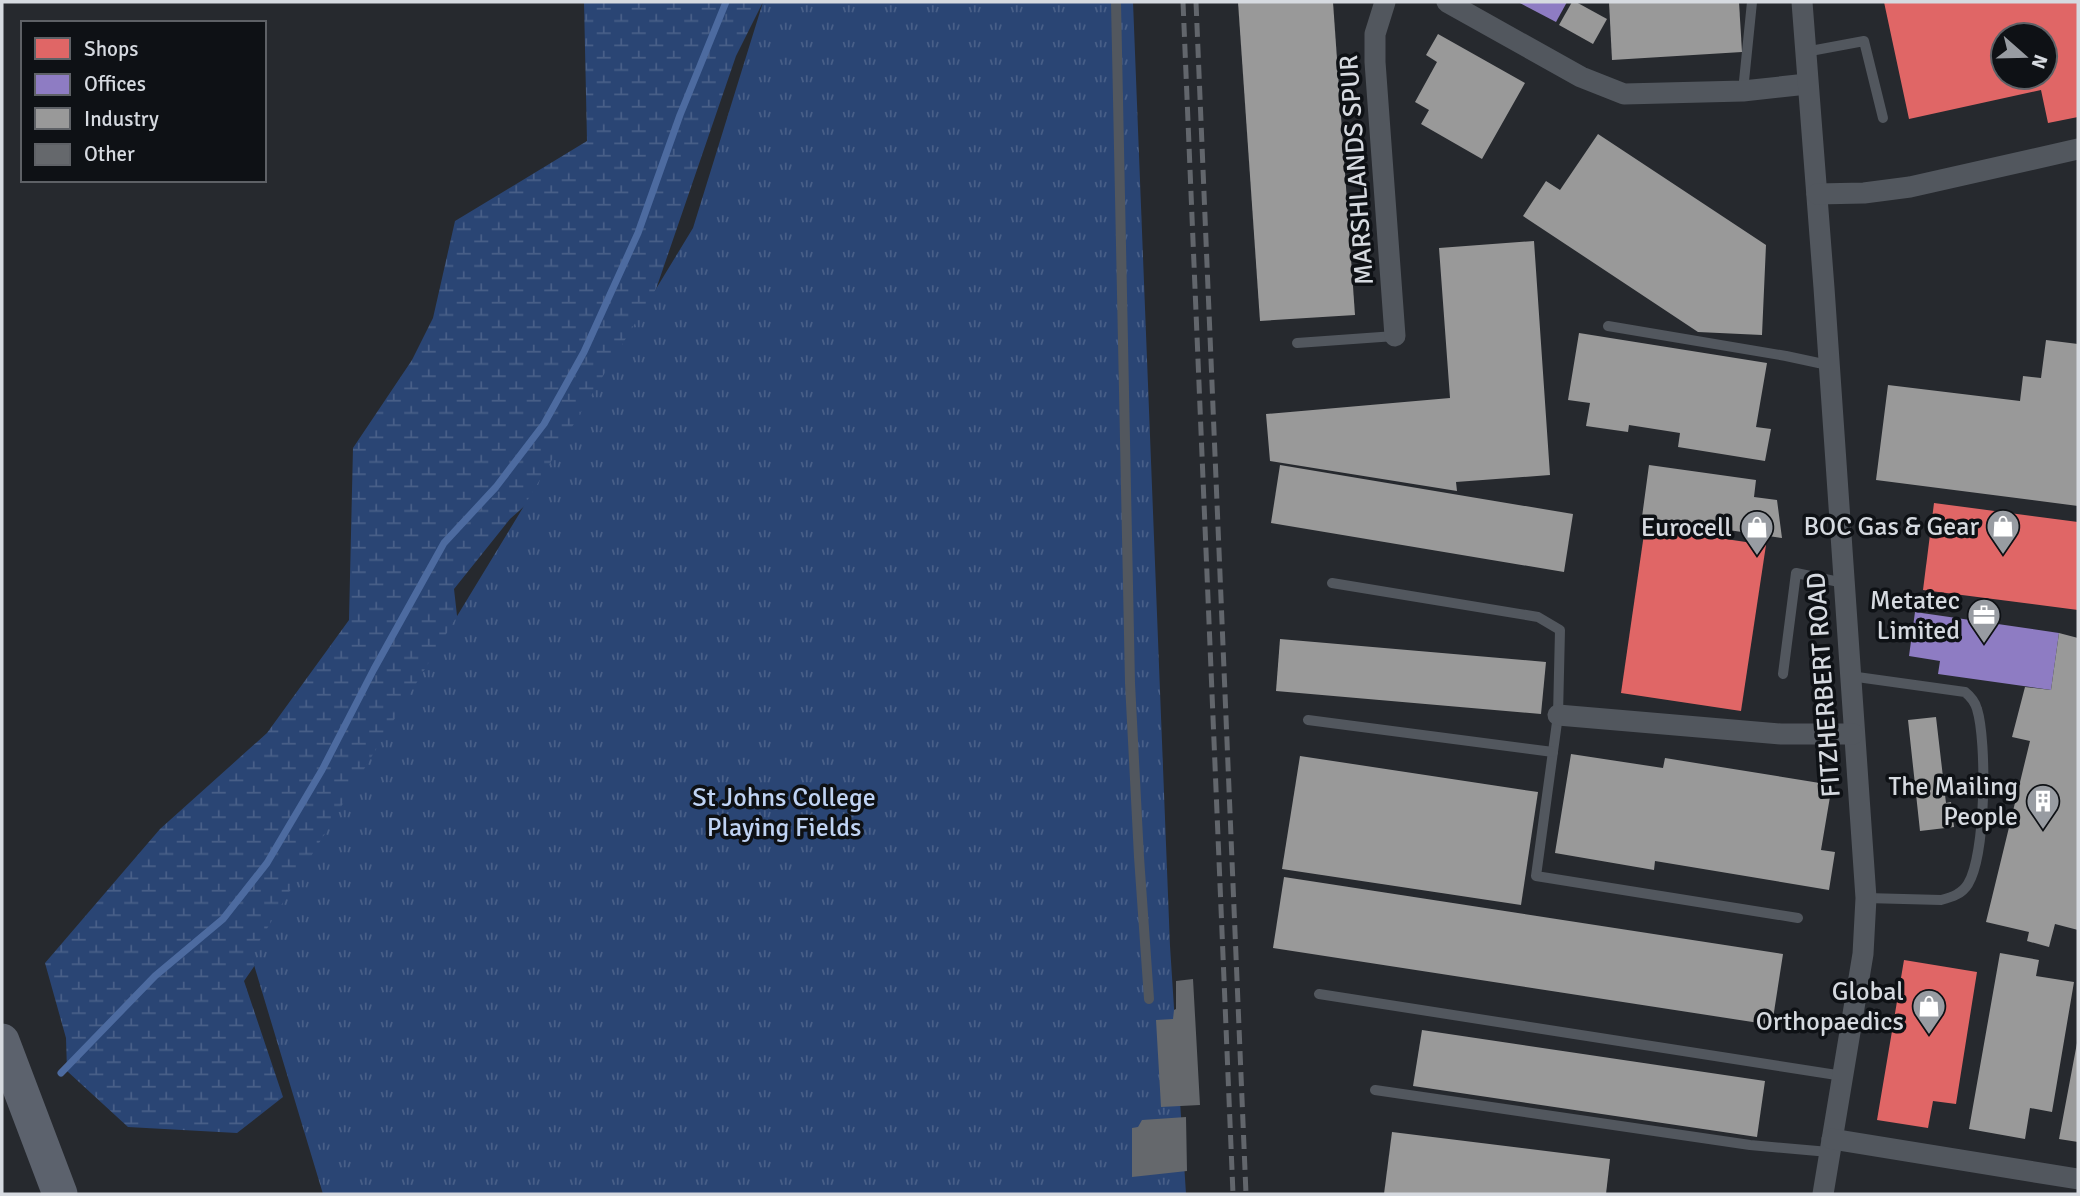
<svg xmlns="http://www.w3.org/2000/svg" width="2080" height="1196" font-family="Signika,sans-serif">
<defs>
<pattern id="wetland-marsh" width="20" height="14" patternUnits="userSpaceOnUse" patternTransform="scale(1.75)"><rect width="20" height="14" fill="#2a4574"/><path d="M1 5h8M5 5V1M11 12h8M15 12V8" fill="none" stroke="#485f88"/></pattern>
<pattern id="park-tufts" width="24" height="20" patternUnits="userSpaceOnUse" patternTransform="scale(1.75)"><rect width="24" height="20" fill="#2a4574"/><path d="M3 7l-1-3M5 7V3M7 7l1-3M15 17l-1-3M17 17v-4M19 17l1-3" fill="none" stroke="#485f88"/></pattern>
</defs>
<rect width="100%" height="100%" fill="#26292e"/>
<!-- wetland -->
<polygon fill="url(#wetland-marsh)" points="584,2 763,2 736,56 630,365 574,462 510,519 454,589 462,660 366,806 244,981 283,1097 237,1133 128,1127 67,1071 66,1038 45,963 160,829 267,733 349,620 353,448 412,360 433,318 455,221 587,141"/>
<!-- park -->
<polygon fill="url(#park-tufts)" points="763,2 1133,2 1170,946 1186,1194 323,1194 251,955 693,228"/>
<!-- shops -->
<g fill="#e06666" fill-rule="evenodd">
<path d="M1884 2H2078V117L2048 123 2041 90 1909 119ZM2003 35H2045V77H2003Z"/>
<polygon points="1934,503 2078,522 2078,610 1923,590"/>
<polygon points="1645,527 1766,545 1741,711 1621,693"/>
<polygon points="1904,960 1977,972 1956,1104 1933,1101 1928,1128 1877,1120"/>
</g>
<!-- offices -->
<g fill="#8e7cc3">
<polygon points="1518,2 1567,2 1556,22"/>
<polygon points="1915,612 2059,633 2051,690 1938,674 1940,661 1909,656"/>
</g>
<!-- industry -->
<g fill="#999">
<polygon points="1238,2 1333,2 1355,315 1260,321"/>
<polygon points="1572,2 1576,2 1607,19 1593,44 1559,25"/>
<polygon points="1609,2 1739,2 1742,52 1612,60"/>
<polygon points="1438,34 1525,83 1482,159 1421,124 1429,110 1415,102 1437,62 1426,55"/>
<polygon points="1598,134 1766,245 1762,335 1698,332 1523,216 1546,181 1560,190"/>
<polygon points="1534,241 1550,475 1456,482 1457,491 1270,461 1266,414 1450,398 1439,248"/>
<polygon points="1579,333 1767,363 1756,427 1771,429 1765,461 1678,447 1680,433 1629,425 1628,432 1586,426 1590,403 1568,400"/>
<polygon points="2046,340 2078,344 2078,506 1876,480 1888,385 2020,401 2023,376 2041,378"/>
<polygon points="1280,465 1573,514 1564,572 1271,523"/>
<polygon points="1649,465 1756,480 1754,497 1777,500 1782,538 1642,517"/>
<polygon points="2059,633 2078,638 2078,930 2055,924 2049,947 2027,941 2029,932 1986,922 2030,741 2012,737 2025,687 2051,690"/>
<polygon points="1280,639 1546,662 1541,714 1276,691"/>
<polygon points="1936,717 1946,803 1951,802 1954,827 1920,831 1908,720"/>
<polygon points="1571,754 1663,768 1665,758 1832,785 1821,850 1835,852 1829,890 1655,861 1654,870 1555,853"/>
<polygon points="1300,756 1538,792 1521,905 1282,869"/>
<polygon points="1284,877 1783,954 1772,1025 1273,948"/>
<polygon points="2000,953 2039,960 2036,976 2074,982 2052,1112 2030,1108 2025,1139 1969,1129"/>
<polygon points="1422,1030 1765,1081 1757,1137 1413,1086"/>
<polygon points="2077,1043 2078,1043 2078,1142 2059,1139"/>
<polygon points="1392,1132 1610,1159 1606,1194 1384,1194"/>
</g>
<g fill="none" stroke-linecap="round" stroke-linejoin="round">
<!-- stream -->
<polyline stroke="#4d6ba0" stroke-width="7" points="61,1073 155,976 223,919 267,863 322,770 374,669 444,543 496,487 544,424 584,352 638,233 680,115 726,2"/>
</g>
<!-- building -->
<g fill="#65686c">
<polygon points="1193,979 1200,1105 1161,1107 1156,1020 1173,1019 1174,1010 1176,1009 1176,981"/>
<polygon points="1186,1117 1187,1171 1132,1177 1132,1128 1138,1127 1142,1120"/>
</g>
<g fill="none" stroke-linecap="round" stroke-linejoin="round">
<!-- service -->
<g stroke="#52575e" stroke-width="10">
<polyline points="1116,2 1130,683 1139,857 1149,999"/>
<polyline points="1805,52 1864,41 1883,118"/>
<polyline points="1743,91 1752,2"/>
<polyline points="1608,326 1786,356 1828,365"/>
<polyline points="1297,343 1395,336"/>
<polyline points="1332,583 1538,617 1560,630 1558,715 1536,876 1798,918"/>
<polyline points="1783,674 1796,573 1844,583"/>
<path d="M1850 676 1965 692C1970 696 1975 702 1977 709 1987 741 1986 855 1968 884 1962 894 1952 897 1941 900L1866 898"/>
<polyline points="1308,720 1553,752"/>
<polyline points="1319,994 1843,1076"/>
<polyline points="1375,1090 1750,1145 1829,1152"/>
</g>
<!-- minor -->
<g stroke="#52575e" stroke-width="21">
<polyline points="1385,2 1375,34 1375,62 1395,336"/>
<polyline points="1447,2 1581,77 1624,94 1743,91 1807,84"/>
<polyline points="1802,2 1824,288 1866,898 1863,954 1823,1194"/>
<polyline points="1817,194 1864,193 1910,187 2078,149"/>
<polyline points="1558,715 1781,734 1853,734"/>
<polyline points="1832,1139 2078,1179"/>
</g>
<!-- trunk -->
<polyline stroke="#5c626d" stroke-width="35" points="2,1041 60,1194"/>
<!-- rail -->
<g stroke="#62666c" stroke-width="5" stroke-dasharray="14 7" stroke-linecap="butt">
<polyline points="1183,2 1233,1194"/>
<polyline points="1196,2 1246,1194"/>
</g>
</g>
<!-- icons -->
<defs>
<symbol id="shop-pin" viewBox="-11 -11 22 30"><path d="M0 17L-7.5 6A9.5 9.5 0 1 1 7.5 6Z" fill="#989ca2" stroke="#0e1115"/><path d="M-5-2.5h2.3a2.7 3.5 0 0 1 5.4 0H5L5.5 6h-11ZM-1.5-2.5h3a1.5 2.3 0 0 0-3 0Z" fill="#fff"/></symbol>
<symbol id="office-pin" viewBox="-11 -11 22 30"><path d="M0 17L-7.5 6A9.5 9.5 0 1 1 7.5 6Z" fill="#989ca2" stroke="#0e1115"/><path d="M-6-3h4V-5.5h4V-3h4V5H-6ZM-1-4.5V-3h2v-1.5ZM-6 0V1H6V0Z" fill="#fff"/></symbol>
<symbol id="building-pin" viewBox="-11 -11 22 30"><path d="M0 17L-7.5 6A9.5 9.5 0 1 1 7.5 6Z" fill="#989ca2" stroke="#0e1115"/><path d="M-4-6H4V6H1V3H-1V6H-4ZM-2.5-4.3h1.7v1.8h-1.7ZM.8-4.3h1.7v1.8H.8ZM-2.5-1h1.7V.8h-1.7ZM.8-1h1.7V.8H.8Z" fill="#fff"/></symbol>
</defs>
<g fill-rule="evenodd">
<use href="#shop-pin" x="1984" y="507" width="38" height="52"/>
<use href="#shop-pin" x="1738" y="508" width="38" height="52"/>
<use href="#office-pin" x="1965" y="596" width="38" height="52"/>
<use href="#building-pin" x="2024" y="782" width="38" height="52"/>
<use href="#shop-pin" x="1910" y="987" width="38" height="52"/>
</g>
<g text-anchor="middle" stroke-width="7" stroke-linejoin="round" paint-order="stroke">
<!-- street labels -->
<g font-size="26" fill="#d6dae0" stroke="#0e1115">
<text transform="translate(1356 170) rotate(-94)" y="9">MARSHLANDS SPUR</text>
<text transform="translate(1823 685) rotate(-94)" y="9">FITZHERBERT ROAD</text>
</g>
<!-- poi labels -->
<g font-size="26" fill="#d6dae0" stroke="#0e1115" text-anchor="end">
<text x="1979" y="535">BOC Gas &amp; Gear</text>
<text x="1732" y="536">Eurocell</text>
<text x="1960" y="609">Metatec<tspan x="1960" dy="30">Limited</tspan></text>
<text x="2018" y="795">The Mailing<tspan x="2018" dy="30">People</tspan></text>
<text x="1904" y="1000">Global<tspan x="1904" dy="30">Orthopaedics</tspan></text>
</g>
<!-- park labels -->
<g font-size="26" fill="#bfd3f4" stroke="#0e1115">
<text x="784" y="806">St Johns College<tspan x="784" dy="30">Playing Fields</tspan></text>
</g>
</g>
<!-- border -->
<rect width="2080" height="1196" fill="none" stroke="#d6dae0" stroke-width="7"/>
<!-- legend -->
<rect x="21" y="21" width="245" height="161" fill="#0e1115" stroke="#5e6166" stroke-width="2"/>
<rect x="35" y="38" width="35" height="21" fill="#e06666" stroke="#5e6166" stroke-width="2"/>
<text x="84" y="56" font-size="21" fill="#d6dae0">Shops</text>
<rect x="35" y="74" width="35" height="21" fill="#8e7cc3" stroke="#5e6166" stroke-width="2"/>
<text x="84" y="91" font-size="21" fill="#d6dae0">Offices</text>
<rect x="35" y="108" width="35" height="21" fill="#999999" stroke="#5e6166" stroke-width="2"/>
<text x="84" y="126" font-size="21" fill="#d6dae0">Industry</text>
<rect x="35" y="144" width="35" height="21" fill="#65686c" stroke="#5e6166" stroke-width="2"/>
<text x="84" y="161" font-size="21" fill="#d6dae0">Other</text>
<!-- north arrow -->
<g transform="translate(2024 56) rotate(110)"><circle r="33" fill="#0e1115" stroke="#5e6166" stroke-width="2"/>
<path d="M0-5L12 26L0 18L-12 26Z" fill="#989ca2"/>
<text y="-10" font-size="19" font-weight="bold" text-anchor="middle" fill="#d6dae0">N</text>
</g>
</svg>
